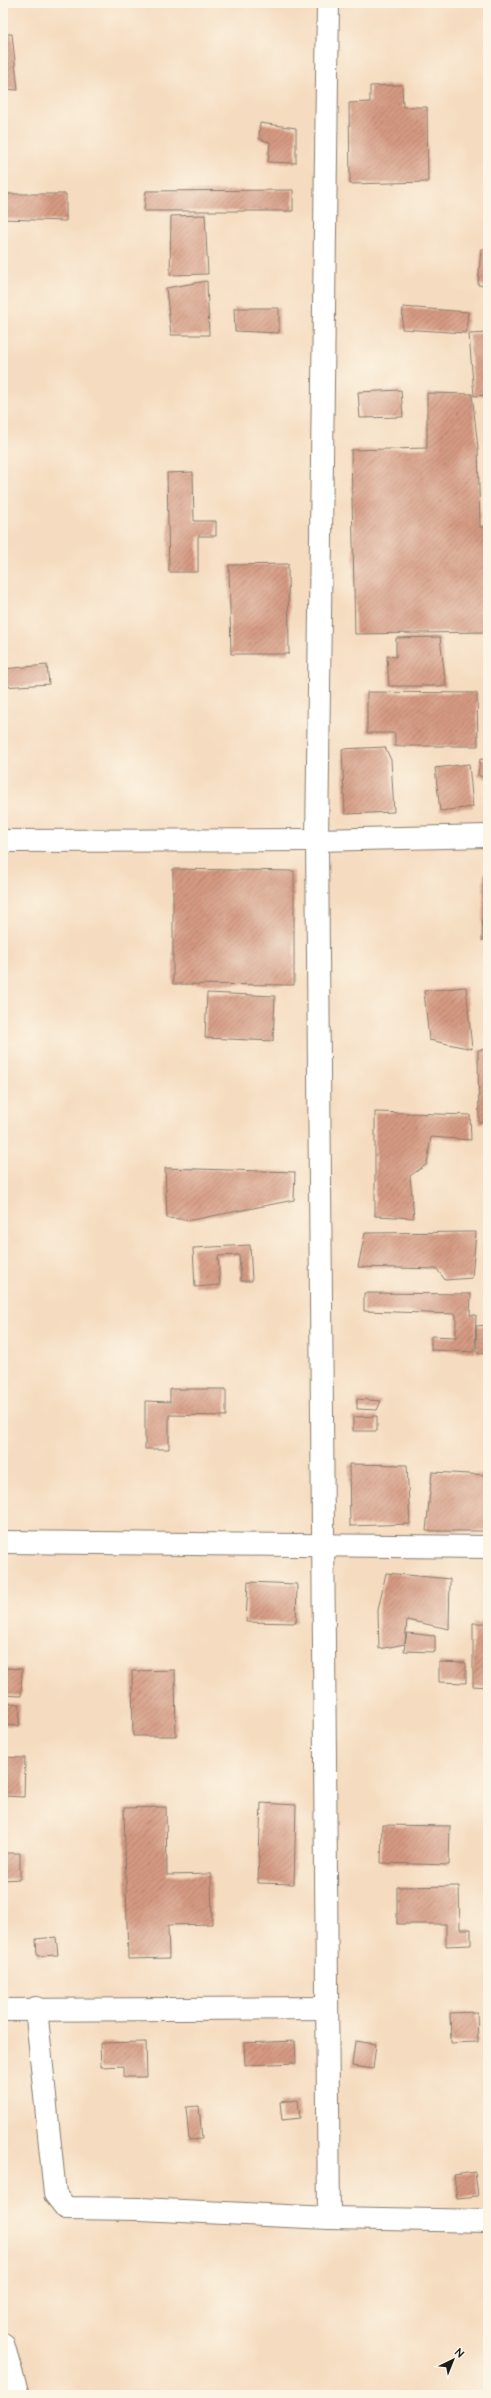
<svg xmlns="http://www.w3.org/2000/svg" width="491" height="2398" font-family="'Architects Daughter',sans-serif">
<defs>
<pattern id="building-hatch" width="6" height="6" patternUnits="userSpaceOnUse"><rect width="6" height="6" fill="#d59a82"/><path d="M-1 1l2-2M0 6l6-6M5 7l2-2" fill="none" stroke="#ac7d6a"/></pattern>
</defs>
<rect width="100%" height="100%" fill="#fcf5e5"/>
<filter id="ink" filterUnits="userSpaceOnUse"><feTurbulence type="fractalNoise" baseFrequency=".025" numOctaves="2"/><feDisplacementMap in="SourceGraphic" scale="8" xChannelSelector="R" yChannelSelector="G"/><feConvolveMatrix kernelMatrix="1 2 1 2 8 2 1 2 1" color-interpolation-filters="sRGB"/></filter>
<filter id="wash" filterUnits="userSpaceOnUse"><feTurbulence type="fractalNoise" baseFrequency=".012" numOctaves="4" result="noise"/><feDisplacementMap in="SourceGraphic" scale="16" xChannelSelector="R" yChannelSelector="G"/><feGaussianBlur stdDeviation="0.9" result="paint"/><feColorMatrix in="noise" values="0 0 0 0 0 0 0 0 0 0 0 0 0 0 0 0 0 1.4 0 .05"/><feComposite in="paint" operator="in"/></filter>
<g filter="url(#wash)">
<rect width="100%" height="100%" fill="#f5dbbf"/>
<g id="blocks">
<!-- building -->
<g fill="url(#building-hatch)">
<polygon points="3,34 12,34 18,90 3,89"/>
<polygon points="402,85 403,107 427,107 428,182 350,184 349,103 370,102 370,86"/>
<polygon points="260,123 296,128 296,163 268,162 270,142 259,139"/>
<polygon points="293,190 293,211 144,211 146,191"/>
<polygon points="3,194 66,194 66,221 3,219"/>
<polygon points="205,215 208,274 170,275 171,216"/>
<polygon points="481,249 488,249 488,286 478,285"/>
<polygon points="207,281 209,335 171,335 166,288"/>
<polygon points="403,307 468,312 466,333 402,329"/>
<polygon points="234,308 279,308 279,333 235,331"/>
<polygon points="488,333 488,395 474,396 469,334"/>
<polygon points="401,390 403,417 360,418 358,392"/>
<polygon points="427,393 472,394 478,448 480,527 488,527 488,632 355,634 351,450 427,448"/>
<polygon points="193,472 194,521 216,521 216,536 198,536 198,572 169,572 167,473"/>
<polygon points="288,564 289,654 231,654 229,565"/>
<polygon points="440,637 446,686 389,686 387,656 396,657 396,638"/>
<polygon points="47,665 49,684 3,687 3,669"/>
<polygon points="367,692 477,693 478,746 395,746 395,733 367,733"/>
<polygon points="385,747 391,760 394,812 345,814 342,749"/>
<polygon points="480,759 488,760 488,779 478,775"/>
<polygon points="469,764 473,807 440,811 435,768"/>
<polygon points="173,869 294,871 294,985 173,984"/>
<polygon points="484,872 488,872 488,937 482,941"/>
<polygon points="466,987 472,1049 429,1040 424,991"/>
<polygon points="207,993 275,996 273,1041 205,1038"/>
<polygon points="488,1049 488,1122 479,1123 478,1050"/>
<polygon points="375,1112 470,1115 471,1140 431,1137 427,1164 410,1176 414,1218 375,1216"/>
<polygon points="165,1168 295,1172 294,1200 192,1220 167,1218"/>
<polygon points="476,1232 472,1278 445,1280 437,1269 358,1267 365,1233"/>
<polygon points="250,1245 252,1281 241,1281 239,1255 218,1256 220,1285 195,1287 193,1248"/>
<polygon points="364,1293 471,1294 470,1315 476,1315 475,1352 431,1350 431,1336 456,1337 456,1314 364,1311"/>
<polygon points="488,1325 488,1353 477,1353 476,1326"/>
<polygon points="170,1389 226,1389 226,1416 169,1415 169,1449 145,1449 145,1401 170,1402"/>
<polygon points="357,1399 381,1401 377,1410 357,1409"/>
<polygon points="377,1416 377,1431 353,1431 353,1417"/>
<polygon points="349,1464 407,1465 410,1524 350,1526"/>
<polygon points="432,1472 488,1475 488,1531 426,1531"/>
<polygon points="386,1573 450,1579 449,1629 407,1620 405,1643 407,1633 435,1636 435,1652 404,1651 405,1644 379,1649 378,1610"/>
<polygon points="248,1582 297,1584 296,1623 246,1622"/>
<polygon points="473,1623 488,1623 488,1687 473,1686"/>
<polygon points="439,1662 466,1663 466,1683 439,1682"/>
<polygon points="3,1668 22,1669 21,1696 3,1695"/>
<polygon points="175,1670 176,1736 133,1736 132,1671"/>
<polygon points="3,1703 20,1704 19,1726 3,1725"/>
<polygon points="3,1757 25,1758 24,1797 3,1796"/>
<polygon points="261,1803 296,1805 294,1884 258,1883"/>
<polygon points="166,1807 167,1875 211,1874 212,1924 168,1925 169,1958 128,1959 124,1808"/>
<polygon points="382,1825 450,1826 449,1865 381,1863"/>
<polygon points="3,1853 20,1853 20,1879 3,1880"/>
<polygon points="459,1886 460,1929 471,1929 471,1945 446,1946 446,1924 397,1924 397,1887"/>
<polygon points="56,1937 58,1955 37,1956 36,1939"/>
<polygon points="477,2012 478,2042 451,2043 450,2013"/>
<polygon points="295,2041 296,2063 245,2065 244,2043"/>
<polygon points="355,2041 376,2044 373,2069 352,2066"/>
<polygon points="146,2042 147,2077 124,2077 124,2066 101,2067 100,2043"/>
<polygon points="298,2100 300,2118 282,2120 280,2102"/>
<polygon points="199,2106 202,2139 189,2140 186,2107"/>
<polygon points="475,2172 478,2196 457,2198 454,2175"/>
</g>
</g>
</g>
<g filter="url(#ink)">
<use href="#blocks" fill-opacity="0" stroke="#887c6e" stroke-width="1"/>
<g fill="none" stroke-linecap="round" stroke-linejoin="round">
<defs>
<g id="minor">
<polyline points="328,3 317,840 329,2218"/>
<polyline points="3,841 317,840 488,836"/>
<polyline points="3,1542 488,1547"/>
<polyline points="36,2008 55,2194 66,2208 140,2209 329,2218 488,2221"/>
<polyline points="3,2010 327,2008"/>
</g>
<polyline id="tertiary" points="3,2344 18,2395"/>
</defs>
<!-- minor casing -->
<use href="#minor" stroke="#887c6e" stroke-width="24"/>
<!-- tertiary casing -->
<use href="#tertiary" stroke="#887c6e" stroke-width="24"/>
<!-- minor -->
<use href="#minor" stroke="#fff" stroke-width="22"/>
<!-- tertiary -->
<use href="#tertiary" stroke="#fff" stroke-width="22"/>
</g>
</g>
<!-- margin -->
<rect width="491" height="2398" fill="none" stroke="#fcf5e5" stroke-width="16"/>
<!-- north arrow -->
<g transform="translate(453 2360) rotate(43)" stroke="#fcf5e5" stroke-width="3" paint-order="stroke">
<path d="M0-3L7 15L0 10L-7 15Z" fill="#1c1c1c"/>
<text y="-6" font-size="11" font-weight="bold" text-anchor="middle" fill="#1c1c1c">N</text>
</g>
</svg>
